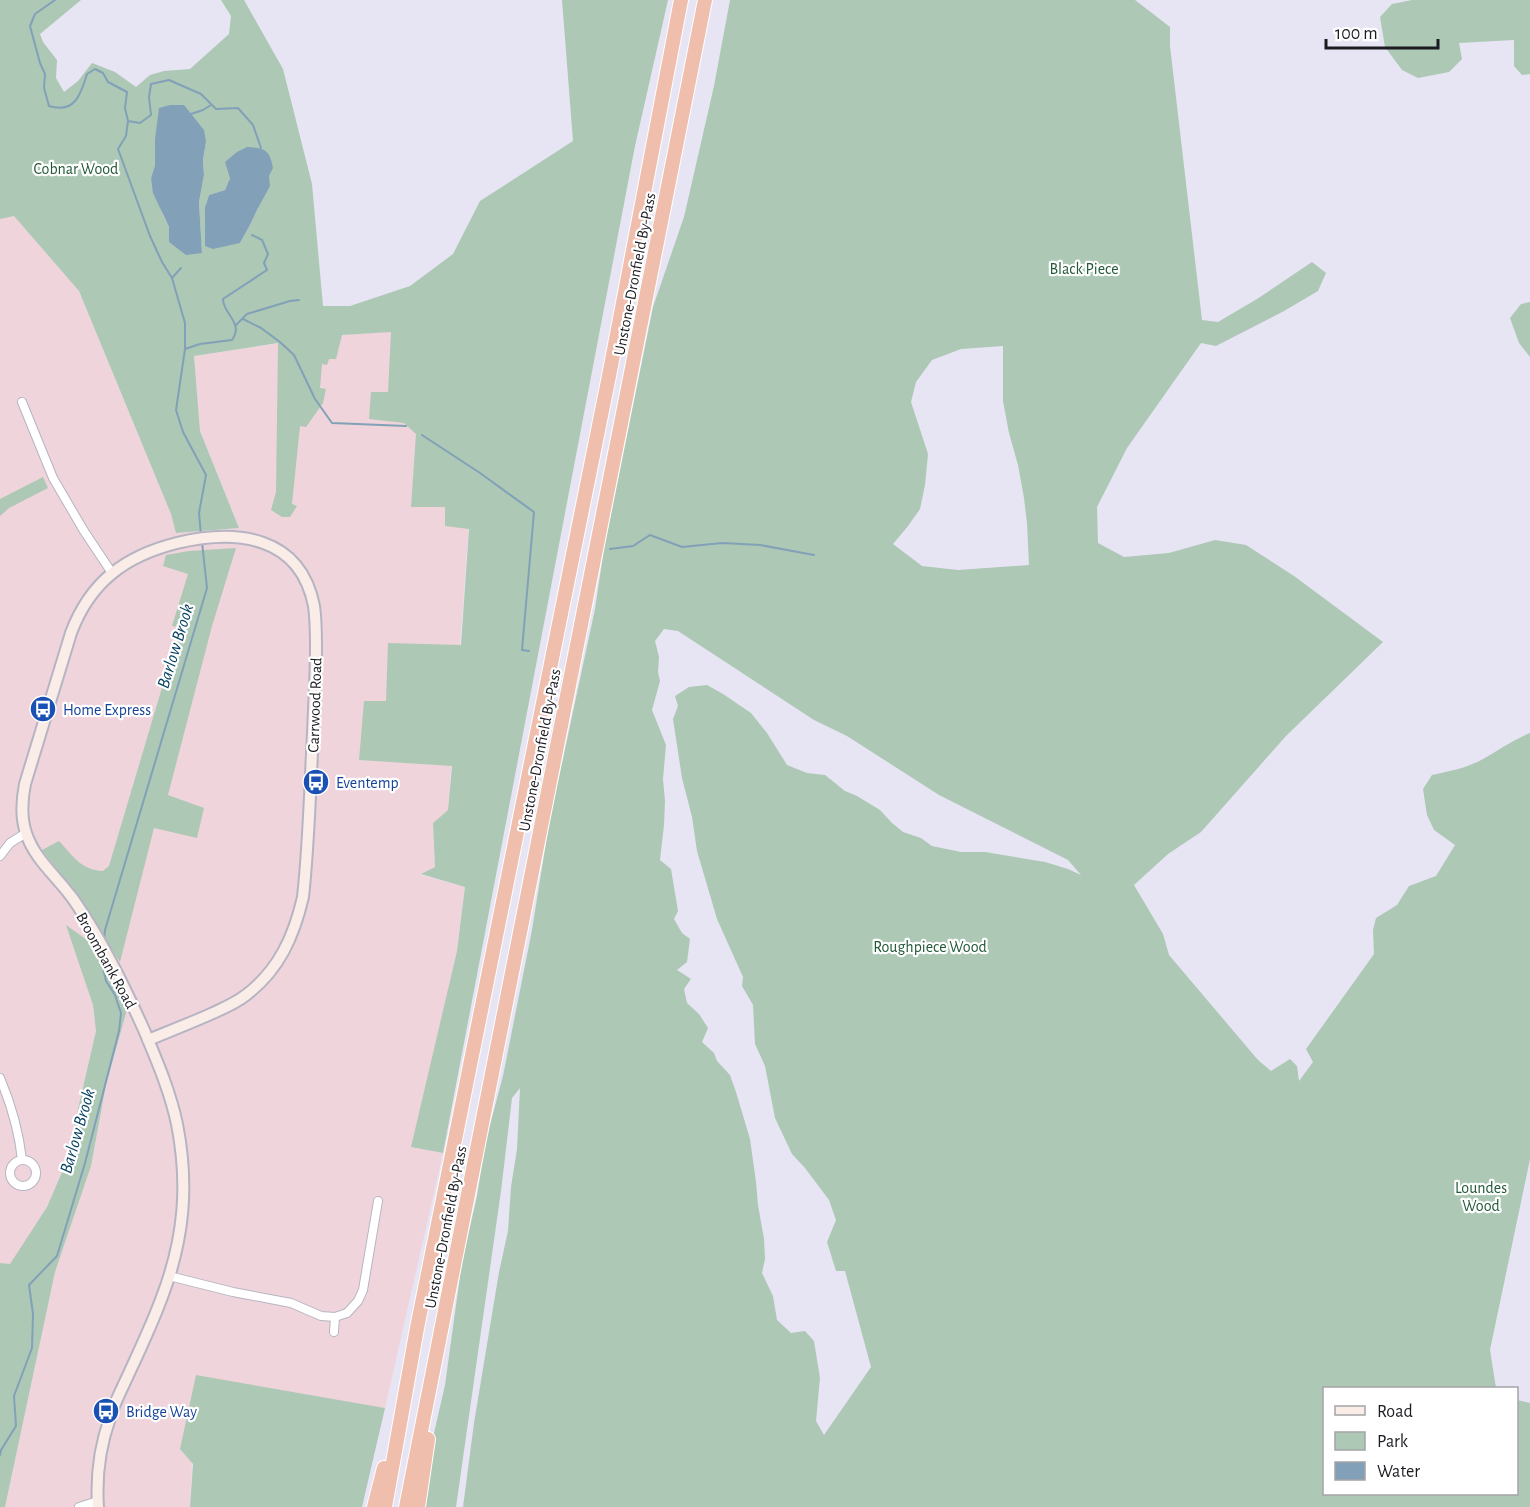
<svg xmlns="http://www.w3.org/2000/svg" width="1530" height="1507" font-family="'Alegreya Sans',sans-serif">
<rect width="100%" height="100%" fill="#e7e4f4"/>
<!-- industrial -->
<polygon fill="#efd5db" points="14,215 79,291 171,514 177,533 239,528 200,431 194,356 326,336 430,329 472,482 448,810 433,823 435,867 422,875 465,887 457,951 412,1147 443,1153 385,1408 196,1376 190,1507 5,1507 55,1272 91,1166 106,1085 128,1006 67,926 93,1005 96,1031 65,1164 47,1207 10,1265 0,1263 0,219"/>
<!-- green -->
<g fill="#adc8b5" fill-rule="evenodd">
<path d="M0 0H81L40 34 43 42 57 60 56 78 64 92 78 81 92 63 115 72 136 87 150 75 164 71 190 69 229 34 231 16 221 0H244L283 69 312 184 323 306H350L410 286 453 254 480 201 573 141 562 0H668L635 146 443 1153 411 1147 457 951 465 887 421 874 435 867 433 823 448 810 452 766 359 760 364 701H386L388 643 461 645 469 529 445 526V507H411L416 434 404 423 369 419 371 392H388L391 332 342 335 336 359H329L327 365 322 364 320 388 326 389 323 403 306 427 300 426 292 504 297 506 290 517H282L271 510 276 492 278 343 194 356 200 431 239 528 176 533 171 514 79 291 14 216 0 219ZM155 139 206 142 203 160 204 175 199 202 202 253 169 242V227L163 215 151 178 155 165ZM230 178 258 208 250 225 240 243 205 246V207L209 195 225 190Z"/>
<path d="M730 0H1135L1170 27V46L1202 320 1218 322 1257 299 1312 262 1326 273 1318 291 1284 311 1216 346 1201 343 1127 448 1097 507 1098 543 1124 557 1169 553 1215 540 1246 545 1294 576 1383 642 1286 736 1201 832 1168 854 1134 885 1163 934 1169 955 1258 1060 1271 1071 1290 1059 1297 1066 1299 1081 1313 1062 1306 1049 1374 954 1373 930 1376 918 1397 905 1409 886 1436 876 1455 845 1434 830 1427 815 1423 789 1432 775C1450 771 1467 768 1483 759 1499 750 1513 740 1530 733V1159L1490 1350 1496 1388H1324V1494H1516L1517 1400 1530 1403V1507H463L474 1423 499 1272 508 1231 511 1187 517 1149 520 1088 512 1098 501 1191 456 1507H424L432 1442 445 1385 462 1262 477 1196 486 1140 503 1076 532 930 549 824 595 609 604 549 653 307 684 217 714 86ZM1003 346V401L1009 433 1018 465 1024 498 1027 523 1029 565 958 570 922 566 893 544 908 526 920 509 925 485 928 454 911 402 916 382 932 360 961 349ZM664 629 678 631 814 720 847 736 939 795 1068 860 1081 875 1068 869 1045 862 985 852H961L932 846 921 838 903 832 892 823 880 810 857 796 845 791 825 775 807 773 787 765 767 733 751 713 723 694 707 685 689 687 675 696 678 706 673 719 682 778 692 817 697 851 717 919 743 977 742 986 753 1005 755 1044 765 1066 775 1118 792 1154 805 1168 829 1200 836 1220 827 1242 836 1271H845L871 1367 824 1435 816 1421 820 1378 814 1341 805 1331 791 1333 777 1320 773 1296 762 1273 765 1259 764 1239 758 1205 756 1182 750 1139 736 1092 730 1075 717 1061 714 1053 702 1042 708 1028 699 1014 687 1003 684 989 691 979 677 970 687 962 690 939 682 933 674 919 678 911 671 869 660 860 664 825 665 801 663 779 666 745 652 710 660 681 658 672 659 657 655 641Z"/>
<polygon points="1412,0 1530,0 1530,74 1522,75 1514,66 1514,40 1459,43 1462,59 1449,72 1418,78 1402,70 1385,47 1380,17 1392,4"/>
<polygon points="1530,302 1530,357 1519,343 1510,318 1521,304"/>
<polygon points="43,477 48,488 9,508 0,516 0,499"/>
<path d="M236 548 212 626 168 795 204 808 197 838 154 828 120 962 79 898 42 850 59 841C73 856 81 870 103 871L109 866 180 627 172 626 188 574 163 566 166 555 189 551Z"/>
<polygon points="66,925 87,940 128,1006 106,1085 91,1166 55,1272 5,1507 0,1507 0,1263 10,1264 47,1207 65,1165 96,1031 93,1005"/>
<polygon points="196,1375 385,1408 362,1507 190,1507 193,1464 180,1449"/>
</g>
<!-- water -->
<g fill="#82a1b8">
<polygon points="170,105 184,105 204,130 206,142 203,160 204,175 199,202 202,253 186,255 169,242 169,227 153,193 151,178 155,165 155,139 159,108"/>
<path d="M247 147C265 148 270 150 273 168L269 176 270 186 258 208 250 225 240 243 213 249 205 246V207L209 195 225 190 230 178 225 162 237 152Z"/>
</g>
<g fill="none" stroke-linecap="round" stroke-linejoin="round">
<!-- stream -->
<g stroke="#82a1b8" stroke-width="2">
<path d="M55 0 35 14 30 26 40 63 45 74 44 88 49 106C75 114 81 94 87 74L95 69 103 73 108 82 127 92 125 108 128 121 126 136 118 149 150 236 162 262 172 278 185 323V349L176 410 183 432 206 475 199 513 201 536"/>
<polyline points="191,114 203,110 211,105"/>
<polyline points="128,121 140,123 151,115 149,97 151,84 169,80 201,94 216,109 238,108 253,125 261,148"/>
<polyline points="172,278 181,268"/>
<polyline points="243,319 261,328 280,342 294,355 315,399 332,423 406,426"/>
<polyline points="236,325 247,314 290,301 299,300"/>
<path d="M185 349 200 344 232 340C241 327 232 320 226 309 225 307 223 301 223 299L267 270 264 263 268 254 262 240 252 235"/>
<polyline points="422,435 480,473 534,512 522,650 529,651"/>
<polyline points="610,549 633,546 650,535 682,547 722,543 760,545 814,555"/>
<polyline points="104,941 105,930 207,588 202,542"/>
<polyline points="0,1455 1,1450 16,1426 14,1396 32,1348 33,1314 29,1285 57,1256 85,1163 119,1031 121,1013 115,995 106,981 102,963 103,956"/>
</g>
<defs>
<g id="street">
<polyline points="22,402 53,478 84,531 112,573"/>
<polyline points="0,856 10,843 26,833"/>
<path d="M0 1078C11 1104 19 1132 22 1160"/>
<circle cx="23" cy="1173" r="13"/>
<polyline points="169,1276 233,1292 291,1303 321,1316 335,1317 347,1313 358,1301 363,1290 378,1201"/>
<polyline points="334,1332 335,1317"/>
<polyline points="79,1507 98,1501"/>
</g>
<path id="secondary" d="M98 1507C96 1477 100 1446 110 1418 113 1406 119 1395 124 1384 137 1356 151 1327 162 1297 184 1239 189 1185 177 1124 170 1091 157 1061 144 1030 126 990 107 950 83 914 79 908 75 901 70 895 55 875 34 858 26 833 21 818 22 799 25 784L71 633C90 582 125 556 177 543 236 529 300 535 314 606 316 620 316 633 316 647 316 676 314 705 313 733 310 788 309 843 303 897 294 936 279 970 246 995 236 1003 224 1008 213 1013 191 1023 170 1031 148 1040"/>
<g id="highway">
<polyline points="374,1507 384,1468"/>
<polyline points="385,1507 417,1328 609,376 681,0"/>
<polyline points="406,1507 705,0"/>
<polyline points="418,1507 428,1439"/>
</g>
</defs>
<!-- street casing -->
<use href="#street" stroke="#b6b4c3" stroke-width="10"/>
<!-- secondary casing -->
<use href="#secondary" stroke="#b6b4c3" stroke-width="14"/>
<!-- highway casing -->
<use href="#highway" stroke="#fff" stroke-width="16"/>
<!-- street -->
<use href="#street" stroke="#fff" stroke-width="8"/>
<!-- secondary -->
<use href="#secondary" stroke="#faece6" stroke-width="10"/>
<!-- highway -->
<use href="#highway" stroke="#f0bead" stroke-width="14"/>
</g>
<!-- icons -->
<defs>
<symbol id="bus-disc" viewBox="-11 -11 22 22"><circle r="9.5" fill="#1a4fb4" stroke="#fff"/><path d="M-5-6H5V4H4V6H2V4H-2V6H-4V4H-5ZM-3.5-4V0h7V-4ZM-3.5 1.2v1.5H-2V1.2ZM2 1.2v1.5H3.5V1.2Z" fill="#fff"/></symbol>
</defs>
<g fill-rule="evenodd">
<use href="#bus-disc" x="28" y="694" width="30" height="30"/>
<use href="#bus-disc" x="301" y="767" width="30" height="30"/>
<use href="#bus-disc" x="91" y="1396" width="30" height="30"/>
</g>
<g text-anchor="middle" stroke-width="4.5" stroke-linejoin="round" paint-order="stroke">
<!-- park labels -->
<g font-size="16" fill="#225838" stroke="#fff">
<text x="76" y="174">Cobnar Wood</text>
<text x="1084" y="274">Black Piece</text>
<text x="930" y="952">Roughpiece Wood</text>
<text x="1481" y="1193">Loundes<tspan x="1481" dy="18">Wood</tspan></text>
</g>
<!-- street labels -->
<g font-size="16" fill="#1c1b21" stroke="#fff">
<text transform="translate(634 274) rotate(-79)" y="6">Unstone-Dronfield By-Pass</text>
<text transform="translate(314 705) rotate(-88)" y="6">Carrwood Road</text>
<text transform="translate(539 750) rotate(-79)" y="6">Unstone-Dronfield By-Pass</text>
<text transform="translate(107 960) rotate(61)" y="6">Broombank Road</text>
<text transform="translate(445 1227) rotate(-79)" y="6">Unstone-Dronfield By-Pass</text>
</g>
<!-- transit labels -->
<g font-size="16" fill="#164399" stroke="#fff" text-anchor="start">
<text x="63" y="715">Home Express</text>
<text x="336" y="788">Eventemp</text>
<text x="126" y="1417">Bridge Way</text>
</g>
<!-- water labels -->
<g font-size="18" font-style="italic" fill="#094364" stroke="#fff">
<text transform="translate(175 646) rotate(-73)" y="6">Barlow Brook</text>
<text transform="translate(77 1131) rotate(-74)" y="6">Barlow Brook</text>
</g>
</g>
<!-- legend -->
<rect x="1323" y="1387" width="195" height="108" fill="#ffffff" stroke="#a4a4a6" stroke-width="1.5"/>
<rect x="1335" y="1406" width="30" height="9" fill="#faece6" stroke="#a4a4a6" stroke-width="1.5"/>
<text x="1377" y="1417" font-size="18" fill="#1c1b21">Road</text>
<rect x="1335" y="1432" width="30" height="18" fill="#adc8b5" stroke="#a4a4a6" stroke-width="1.5"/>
<text x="1377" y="1447" font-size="18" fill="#1c1b21">Park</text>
<rect x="1335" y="1462" width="30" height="18" fill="#82a1b8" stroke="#a4a4a6" stroke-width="1.5"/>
<text x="1377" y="1477" font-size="18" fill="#1c1b21">Water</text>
<!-- scale -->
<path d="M1326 39v9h112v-9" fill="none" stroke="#1c1b21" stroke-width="3"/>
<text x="1335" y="39" font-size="18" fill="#1c1b21" stroke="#ffffff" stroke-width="4.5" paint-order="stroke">100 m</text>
</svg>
